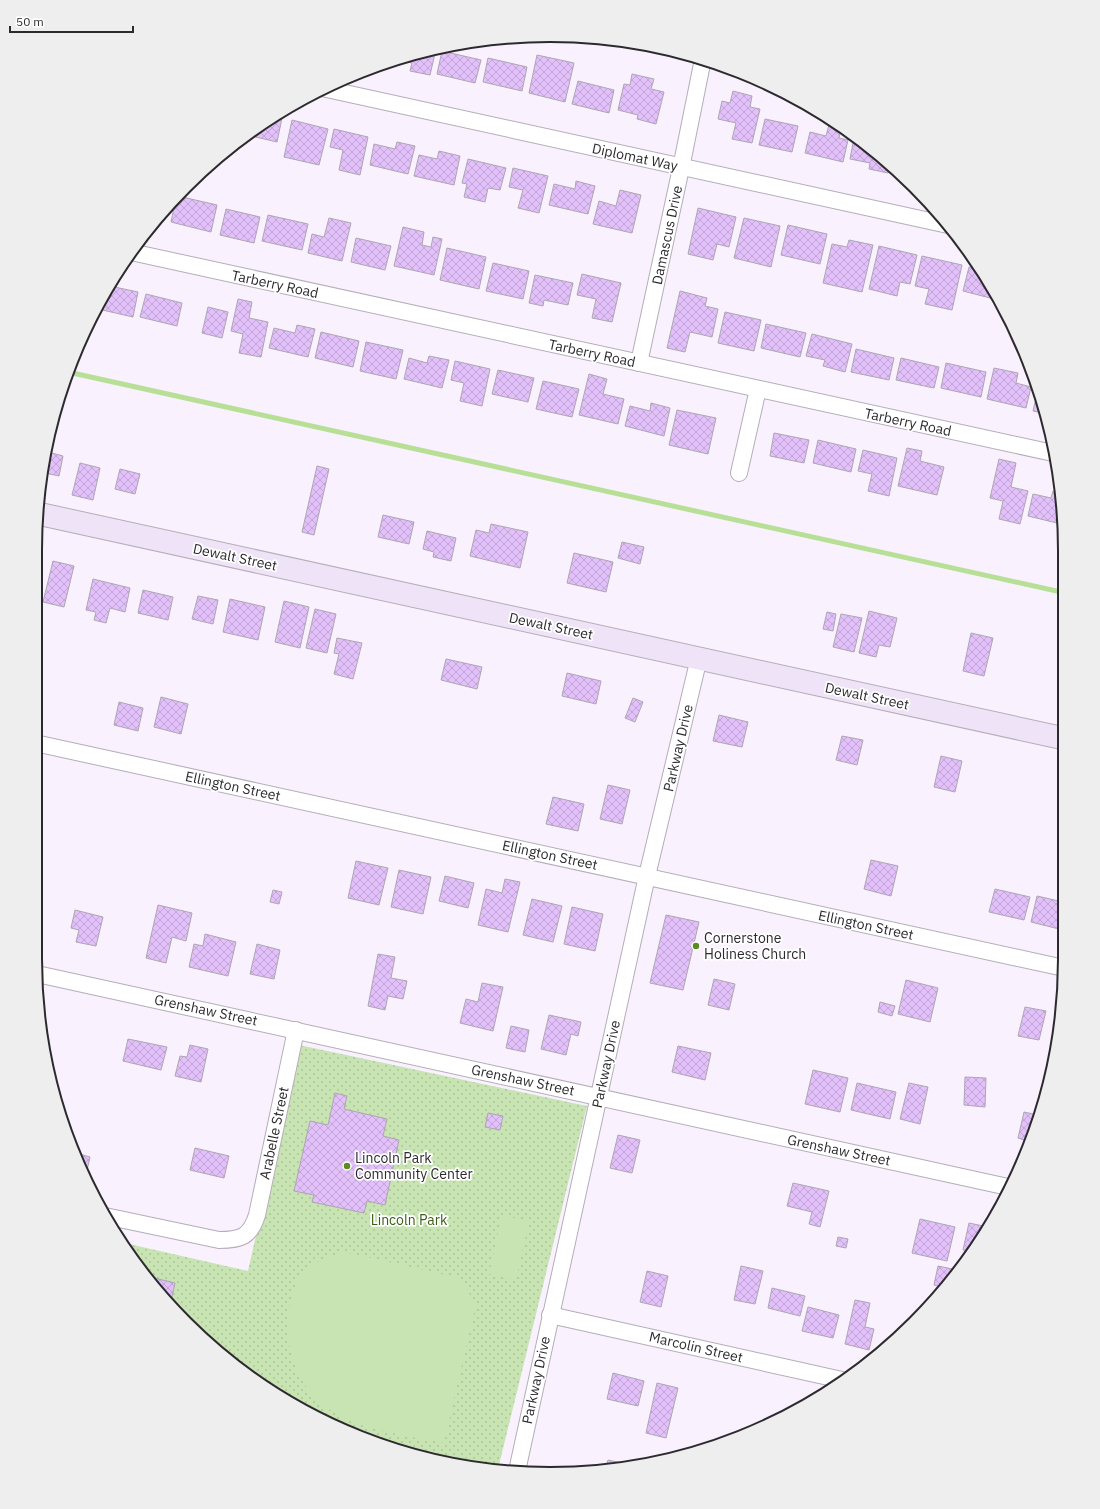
<svg xmlns="http://www.w3.org/2000/svg" width="1100" height="1509" font-family="'IBM Plex Sans',sans-serif">
<defs>
<pattern id="park-dots" width="8" height="8" patternUnits="userSpaceOnUse"><rect width="8" height="8" fill="#c8e4b2"/><path d="M2 2h.1M6 6h.1" fill="none" stroke="#acc499" stroke-width="1.8" stroke-linecap="round"/></pattern>
<pattern id="building-cross-hatch" width="8" height="8" patternUnits="userSpaceOnUse"><rect width="8" height="8" fill="#e2c0f9"/><path d="M0 0l8 8M0 8l8-8" fill="none" stroke="#c2a5d6"/></pattern>
</defs>
<rect width="100%" height="100%" fill="#f9f1fe"/>
<!-- park -->
<polygon fill="url(#park-dots)" points="299,1045 587,1106 498,1469 450,1464 322,1421 210,1346 120,1242 248,1271"/>
<!-- pitch -->
<g fill="#c8e4b2">
<polygon points="502,1216 529,1221 516,1280 489,1274"/>
<path d="M344 1252 459 1278 476 1304 444 1443C410 1436 361 1430 333 1412 298 1390 283 1348 289 1308 291 1299 292 1291 297 1282 300 1278 303 1270 307 1267 316 1261 333 1256 344 1252Z"/>
</g>
<g fill="none" stroke-linecap="round" stroke-linejoin="round">
<!-- stream -->
<polyline stroke="#b7e096" stroke-width="5" points="68,372 1061,592"/>
</g>
<!-- building -->
<g fill="url(#building-cross-hatch)" stroke="#ada6b2">
<polygon points="436,49 430,75 410,71 412,63 398,60 416,53"/>
<polygon points="442,51 481,60 475,83 437,74"/>
<polygon points="537,55 574,63 565,102 529,93"/>
<polygon points="488,58 527,67 522,91 483,82"/>
<polygon points="632,74 654,79 651,89 664,92 656,124 637,119 638,115 618,110 624,84 630,85"/>
<polygon points="578,81 614,90 609,113 572,104"/>
<polygon points="733,91 752,96 750,107 760,109 752,143 732,139 736,123 718,119 722,101 730,103"/>
<polygon points="276,117 282,118 277,142 247,135"/>
<polygon points="765,119 798,126 792,152 759,145"/>
<polygon points="292,120 328,129 319,165 284,157"/>
<polygon points="830,121 841,128 839,138 848,140 843,162 805,153 810,132 826,136"/>
<polygon points="334,129 368,137 360,175 339,170 343,150 330,147"/>
<polygon points="854,138 889,163 891,164 888,173 869,169 870,163 850,159"/>
<polygon points="397,142 415,146 408,174 370,165 374,144 395,149"/>
<polygon points="439,151 460,156 454,185 414,176 419,155 437,159"/>
<polygon points="468,159 506,168 500,190 488,188 485,202 464,197 467,184 462,183"/>
<polygon points="513,168 548,176 539,213 518,208 523,190 509,187"/>
<polygon points="576,181 595,186 588,214 549,205 554,184 575,189"/>
<polygon points="620,190 641,195 632,233 593,224 599,201 616,206"/>
<polygon points="178,196 217,205 211,232 171,222 176,198"/>
<polygon points="167,206 164,220 157,219 163,210"/>
<polygon points="698,208 736,217 729,247 717,244 713,260 688,254"/>
<polygon points="226,209 260,217 254,243 220,235"/>
<polygon points="268,215 308,224 302,250 262,241"/>
<polygon points="329,218 351,223 342,261 308,253 312,234 324,237"/>
<polygon points="744,218 780,226 771,267 734,258"/>
<polygon points="788,225 827,234 820,264 781,255"/>
<polygon points="403,227 424,232 422,245 431,247 433,237 442,239 434,275 394,266"/>
<polygon points="356,238 391,246 385,270 351,262"/>
<polygon points="849,240 873,245 862,292 823,283 832,244 847,247"/>
<polygon points="879,246 917,255 910,284 900,282 897,296 869,289"/>
<polygon points="447,248 486,257 479,289 440,280"/>
<polygon points="922,256 962,265 952,310 925,304 929,289 915,286"/>
<polygon points="493,263 529,271 523,299 486,291"/>
<polygon points="969,267 977,269 994,299 963,291"/>
<polygon points="582,274 621,283 612,322 592,318 596,299 577,295"/>
<polygon points="535,275 573,283 568,305 544,300 543,306 529,303"/>
<polygon points="110,286 138,292 133,317 98,309"/>
<polygon points="680,291 707,298 705,306 718,309 712,337 690,332 685,352 667,348"/>
<polygon points="146,294 182,303 177,326 140,317"/>
<polygon points="238,299 252,302 249,318 268,322 261,357 239,353 243,334 231,331"/>
<polygon points="208,307 228,312 222,338 202,333"/>
<polygon points="725,312 761,320 754,351 718,343"/>
<polygon points="766,324 806,333 800,357 761,348"/>
<polygon points="297,325 315,329 308,357 269,348 274,328 295,333"/>
<polygon points="321,332 359,341 353,367 315,358"/>
<polygon points="812,334 852,344 845,372 823,366 825,360 806,356"/>
<polygon points="366,342 403,350 396,379 360,371"/>
<polygon points="856,349 894,358 889,380 851,372"/>
<polygon points="429,356 449,360 442,388 404,379 409,358 427,363"/>
<polygon points="901,358 939,367 934,388 896,380"/>
<polygon points="455,361 490,369 482,406 460,401 464,383 451,380"/>
<polygon points="946,363 986,372 981,397 941,388"/>
<polygon points="994,368 1018,373 1016,383 1031,387 1026,408 987,399"/>
<polygon points="498,370 534,378 528,402 492,394"/>
<polygon points="589,374 607,379 603,394 624,399 618,424 579,415"/>
<polygon points="543,381 579,389 572,417 536,409"/>
<polygon points="1037,394 1042,413 1033,411"/>
<polygon points="651,403 670,408 664,436 625,426 630,406 650,411"/>
<polygon points="677,410 716,418 708,454 669,445"/>
<polygon points="774,433 809,440 804,463 770,456"/>
<polygon points="818,440 856,449 851,472 813,463"/>
<polygon points="907,448 922,451 920,461 944,467 937,495 898,486"/>
<polygon points="863,450 897,458 889,496 868,491 872,474 858,471"/>
<polygon points="48,452 63,456 59,476 45,473"/>
<polygon points="999,459 1016,463 1011,487 1028,491 1020,524 999,519 1003,501 990,498"/>
<polygon points="80,463 100,468 93,500 72,495"/>
<polygon points="317,466 329,469 314,535 302,532"/>
<polygon points="120,469 140,474 135,494 115,489"/>
<polygon points="1053,491 1061,493 1061,524 1028,516 1033,494 1051,498"/>
<polygon points="383,515 414,522 409,544 378,537"/>
<polygon points="491,524 528,532 520,568 470,556 476,530 489,533"/>
<polygon points="427,531 456,538 451,561 433,557 434,552 423,549"/>
<polygon points="622,542 644,547 640,564 618,558"/>
<polygon points="574,553 613,562 606,592 567,583"/>
<polygon points="53,561 74,566 64,607 43,602"/>
<polygon points="93,579 130,588 125,612 110,608 106,623 94,620 96,612 86,610"/>
<polygon points="143,590 173,597 168,620 138,613"/>
<polygon points="198,596 218,600 213,624 192,619"/>
<polygon points="230,599 265,607 258,640 223,632"/>
<polygon points="284,601 309,607 300,648 275,642"/>
<polygon points="315,609 336,614 327,653 306,648"/>
<polygon points="869,611 897,618 890,647 879,645 876,657 859,653"/>
<polygon points="827,612 836,614 833,631 823,629"/>
<polygon points="841,614 862,618 854,652 833,647"/>
<polygon points="971,633 993,638 984,676 963,671"/>
<polygon points="337,638 362,643 353,679 334,674 339,654 334,653"/>
<polygon points="446,659 482,667 477,689 441,680"/>
<polygon points="567,673 601,681 596,704 562,696"/>
<polygon points="161,697 188,704 181,734 154,727"/>
<polygon points="633,698 643,702 635,722 625,718"/>
<polygon points="119,702 143,708 138,731 114,725"/>
<polygon points="719,715 748,722 742,747 713,741"/>
<polygon points="842,736 863,740 857,765 836,760"/>
<polygon points="941,756 962,761 955,792 934,787"/>
<polygon points="608,785 630,790 622,824 600,819"/>
<polygon points="553,797 584,804 578,831 546,824"/>
<polygon points="871,860 898,866 891,896 864,889"/>
<polygon points="356,861 388,868 379,905 348,898"/>
<polygon points="399,870 431,877 423,914 391,907"/>
<polygon points="445,876 474,883 468,908 439,901"/>
<polygon points="505,879 520,882 508,932 478,925 486,889 502,893"/>
<polygon points="995,889 1030,897 1024,920 989,912"/>
<polygon points="273,890 282,892 279,904 270,902"/>
<polygon points="1037,896 1063,902 1063,930 1031,922"/>
<polygon points="532,899 562,906 553,942 523,935"/>
<polygon points="158,905 192,913 186,941 172,937 166,963 146,958"/>
<polygon points="572,907 603,914 595,951 564,944"/>
<polygon points="75,910 103,917 96,946 76,942 79,930 71,928"/>
<polygon points="666,915 699,922 683,990 650,983"/>
<polygon points="205,934 236,942 228,976 189,967 194,944 203,946"/>
<polygon points="257,944 280,950 274,979 250,974"/>
<polygon points="378,954 395,957 391,978 407,981 403,999 388,996 385,1010 368,1006"/>
<polygon points="714,979 735,984 729,1010 708,1005"/>
<polygon points="906,980 938,988 930,1022 898,1014"/>
<polygon points="482,983 503,987 493,1031 460,1023 466,999 478,1002"/>
<polygon points="880,1002 895,1006 892,1016 878,1012"/>
<polygon points="1025,1007 1046,1011 1039,1040 1018,1036"/>
<polygon points="549,1015 581,1022 578,1036 571,1034 566,1055 541,1049"/>
<polygon points="511,1026 529,1030 525,1052 506,1048"/>
<polygon points="128,1039 167,1047 161,1070 123,1061"/>
<polygon points="190,1045 208,1049 201,1082 175,1076 180,1056 187,1057"/>
<polygon points="678,1046 711,1053 705,1080 672,1072"/>
<polygon points="813,1070 848,1078 840,1112 805,1104"/>
<polygon points="965,1077 986,1078 985,1107 964,1105"/>
<polygon points="857,1083 896,1092 890,1119 851,1110"/>
<polygon points="909,1083 928,1087 920,1124 900,1119"/>
<polygon points="335,1093 347,1096 344,1109 387,1119 383,1136 399,1140 385,1205 367,1201 364,1213 312,1202 314,1195 294,1191 310,1121 328,1125"/>
<polygon points="1024,1112 1038,1115 1027,1141 1018,1138"/>
<polygon points="488,1113 503,1116 500,1130 485,1127"/>
<polygon points="618,1135 640,1140 632,1173 610,1168"/>
<polygon points="195,1148 229,1156 224,1178 190,1170"/>
<polygon points="76,1153 90,1157 86,1175 84,1175"/>
<polygon points="793,1183 829,1191 820,1227 809,1224 812,1212 787,1206"/>
<polygon points="920,1219 955,1227 947,1261 912,1253"/>
<polygon points="969,1223 988,1227 971,1251 963,1250"/>
<polygon points="838,1237 848,1239 846,1248 836,1246"/>
<polygon points="741,1266 763,1271 755,1304 734,1300"/>
<polygon points="938,1266 957,1270 945,1288 934,1285"/>
<polygon points="647,1271 668,1276 661,1307 640,1302"/>
<polygon points="150,1277 175,1283 171,1301"/>
<polygon points="772,1288 805,1296 800,1316 768,1308"/>
<polygon points="855,1300 870,1303 865,1327 874,1329 869,1350 845,1344"/>
<polygon points="808,1307 839,1315 833,1338 802,1331"/>
<polygon points="613,1373 644,1381 638,1406 607,1399"/>
<polygon points="657,1383 678,1388 666,1438 646,1433"/>
<polygon points="608,1460 627,1464 626,1467 605,1470"/>
</g>
<g fill="none" stroke-linecap="round" stroke-linejoin="round">
<defs>
<g id="street">
<polyline points="322,88 948,225"/>
<polyline points="131,252 1053,453"/>
<polyline points="639,363 681,168 703,59"/>
<polyline points="739,473 758,389"/>
<polyline points="35,743 1064,968"/>
<polyline points="37,974 1008,1187"/>
<path d="M105 1216 219 1240C241 1240 250 1237 257 1215L296 1030"/>
<polyline points="550,1315 842,1380"/>
<polyline points="517,1471 647,876 699,658"/>
</g>
<polyline id="secondary" points="40,514 1062,738"/>
</defs>
<!-- street casing -->
<use href="#street" stroke="#b5adb9" stroke-width="18"/>
<!-- secondary casing -->
<use href="#secondary" stroke="#b5adb9" stroke-width="24"/>
<!-- street -->
<use href="#street" stroke="#fff" stroke-width="16"/>
<!-- secondary -->
<use href="#secondary" stroke="#efe4f7" stroke-width="22"/>
</g>
<!-- markers -->
<g fill="#5a8c22" stroke="#fff" stroke-width="1.5">
<circle cx="696" cy="946" r="4"/>
<circle cx="347" cy="1166" r="4"/>
</g>
<g text-anchor="middle" stroke-width="3.5" stroke-linejoin="round" paint-order="stroke">
<!-- street labels -->
<g font-size="14" fill="#2d2a2f" stroke="#fff">
<text transform="translate(635 157) rotate(12)" y="5">Diplomat Way</text>
<text transform="translate(667 235) rotate(-78)" y="5">Damascus Drive</text>
<text transform="translate(275 284) rotate(12)" y="5">Tarberry Road</text>
<text transform="translate(592 353) rotate(12)" y="5">Tarberry Road</text>
<text transform="translate(908 422) rotate(12)" y="5">Tarberry Road</text>
<text transform="translate(235 557) rotate(12)" y="5">Dewalt Street</text>
<text transform="translate(551 626) rotate(12)" y="5">Dewalt Street</text>
<text transform="translate(867 696) rotate(12)" y="5">Dewalt Street</text>
<text transform="translate(678 748) rotate(-77)" y="5">Parkway Drive</text>
<text transform="translate(233 786) rotate(12)" y="5">Ellington Street</text>
<text transform="translate(550 855) rotate(12)" y="5">Ellington Street</text>
<text transform="translate(866 925) rotate(12)" y="5">Ellington Street</text>
<text transform="translate(206 1010) rotate(12)" y="5">Grenshaw Street</text>
<text transform="translate(606 1064) rotate(-78)" y="5">Parkway Drive</text>
<text transform="translate(523 1080) rotate(12)" y="5">Grenshaw Street</text>
<text transform="translate(274 1133) rotate(-78)" y="5">Arabelle Street</text>
<text transform="translate(839 1150) rotate(12)" y="5">Grenshaw Street</text>
<text transform="translate(696 1347) rotate(13)" y="5">Marcolin Street</text>
<text transform="translate(536 1380) rotate(-78)" y="5">Parkway Drive</text>
</g>
<!-- poi labels -->
<g font-size="14" fill="#2d2a2f" stroke="#fff" text-anchor="start">
<text x="704" y="943">Cornerstone<tspan x="704" dy="16">Holiness Church</tspan></text>
<text x="355" y="1163">Lincoln Park<tspan x="355" dy="16">Community Center</tspan></text>
</g>
<!-- park labels -->
<g font-size="14" fill="#3b5e14" stroke="#fff">
<text x="409" y="1225">Lincoln Park</text>
</g>
</g>
<!-- crop -->
<path d="M0 0H1100V1509H0ZM550 42H550A508 508 0 0 1 1058 550V959A508 508 0 0 1 550 1467H550A508 508 0 0 1 42 959V550A508 508 0 0 1 550 42Z" fill="#eee" fill-rule="evenodd"/>
<path fill="none" stroke="#2d2a2f" stroke-width="2" d="M550 42H550A508 508 0 0 1 1058 550V959A508 508 0 0 1 550 1467H550A508 508 0 0 1 42 959V550A508 508 0 0 1 550 42Z"/>
<!-- scale -->
<path d="M10 26v6h123v-6" fill="none" stroke="#2d2a2f" stroke-width="2"/>
<text x="16" y="26" font-size="12" fill="#2d2a2f" stroke="#ffffff" stroke-width="3" paint-order="stroke">50 m</text>
</svg>
